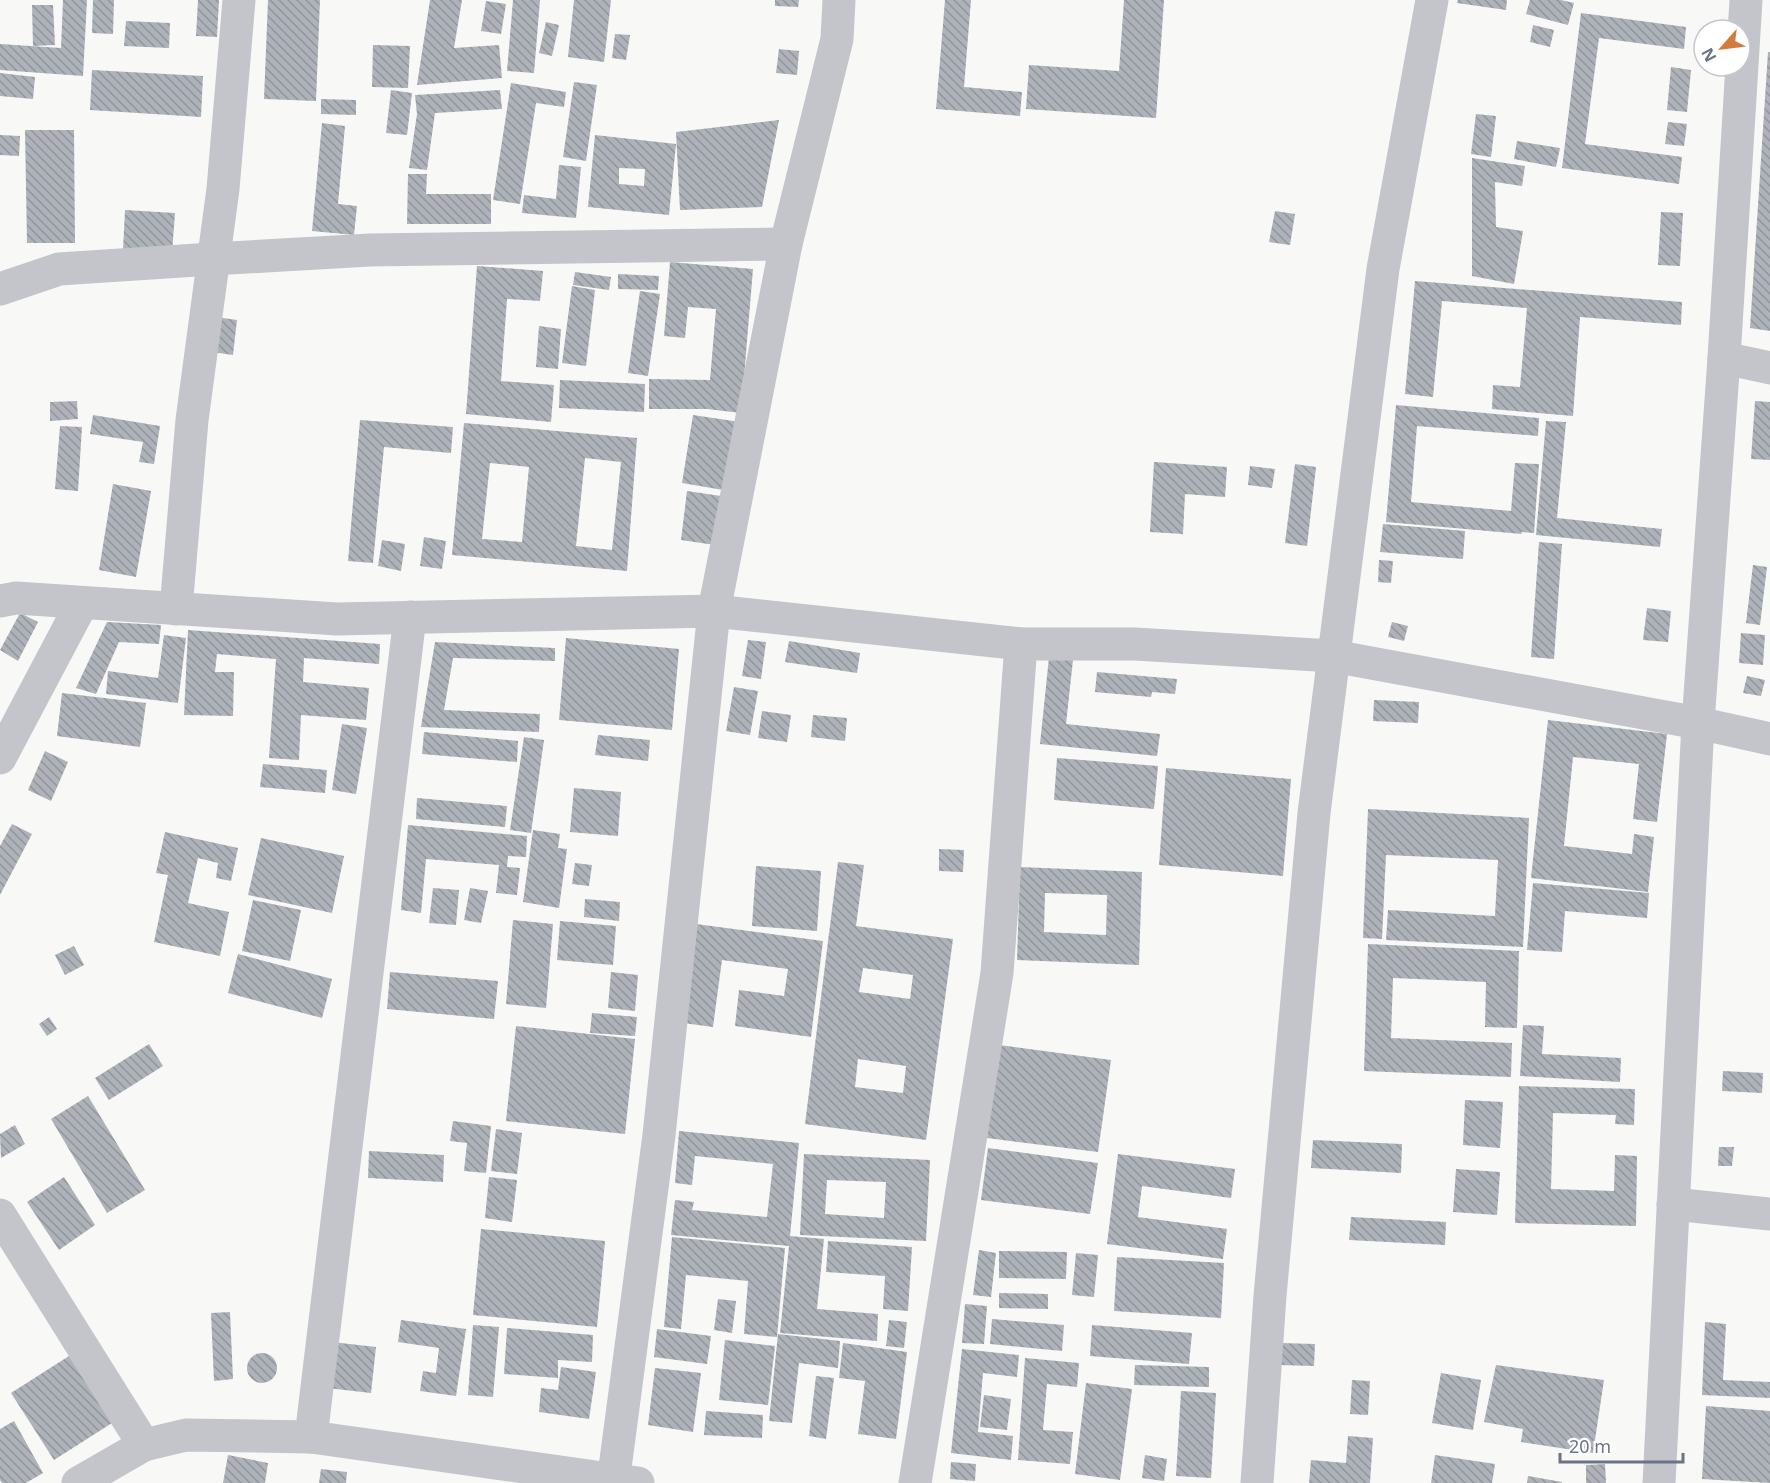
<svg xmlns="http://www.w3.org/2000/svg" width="1770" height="1483" font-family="'Noto Sans',sans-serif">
<defs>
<pattern id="building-back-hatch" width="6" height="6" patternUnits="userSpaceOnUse" patternTransform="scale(1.5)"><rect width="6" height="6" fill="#aeb2b9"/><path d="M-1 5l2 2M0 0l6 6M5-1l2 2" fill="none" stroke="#92959c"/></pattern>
</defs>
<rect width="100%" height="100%" fill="#f8f9f7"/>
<!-- building -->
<g fill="url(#building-back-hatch)" fill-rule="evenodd">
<polygon points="63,0 87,0 83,76 0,70 0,44 61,48"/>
<polygon points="93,0 114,0 113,34 92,33"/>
<polygon points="198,0 219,0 217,37 196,36"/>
<polygon points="268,0 320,0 316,101 264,99"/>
<polygon points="430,0 462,0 454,48 499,45 502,78 417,85"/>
<polygon points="513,0 540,0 534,73 507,71"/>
<polygon points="574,0 611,0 604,62 568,57"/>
<polygon points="775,0 799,0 798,7 775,6"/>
<polygon points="945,0 971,0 964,87 1022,92 1020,116 936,109"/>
<polygon points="1124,0 1164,0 1156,118 1026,109 1029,65 1119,71"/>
<polygon points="1458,0 1507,0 1506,10 1457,3"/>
<polygon points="1530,0 1561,0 1574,3 1568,25 1526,14"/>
<polygon points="486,1 506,4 501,34 481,31"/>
<polygon points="32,5 53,5 55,45 33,46"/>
<polygon points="1581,13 1686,27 1684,49 1599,38 1585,144 1682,157 1679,184 1562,168"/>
<polygon points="126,21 170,23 169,48 124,46"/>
<polygon points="546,22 559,25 552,56 539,53"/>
<polygon points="1533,25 1554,30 1550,47 1530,42"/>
<polygon points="615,34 630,35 626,60 612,58"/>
<polygon points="373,45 410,46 408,88 372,87"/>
<polygon points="779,49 799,51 797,75 776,73"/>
<polygon points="1768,52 1770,52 1770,331 1750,328"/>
<polygon points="1671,67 1691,70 1687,112 1667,110"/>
<polygon points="92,70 203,76 201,117 90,110"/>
<polygon points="0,73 35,77 33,99 0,96"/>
<polygon points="574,82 597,85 586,161 563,157"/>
<polygon points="511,83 566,92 564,107 536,103 520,204 493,200"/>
<polygon points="391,90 412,93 407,135 386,133"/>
<polygon points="500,90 502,109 435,113 427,170 409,168 417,114 415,95"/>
<polygon points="321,99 356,100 356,115 321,114"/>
<polygon points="1476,114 1496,116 1491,157 1471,154"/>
<polygon points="779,120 762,207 680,210 676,132"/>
<polygon points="1668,122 1687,124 1684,146 1665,144"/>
<polygon points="322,123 345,126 338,204 357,206 354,235 312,231"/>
<polygon points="25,130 74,130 75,243 27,243"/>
<polygon points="0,135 20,136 19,156 0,155"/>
<path d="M595 135 676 144 669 215 588 207ZM619 168 645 169 644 186 619 184Z"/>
<polygon points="1517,141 1560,148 1556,167 1514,159"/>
<polygon points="1472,158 1525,166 1522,186 1495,182 1496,227 1523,231 1514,284 1472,276"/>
<polygon points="559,165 581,167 576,218 522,213 524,195 556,199"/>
<polygon points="408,174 427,174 426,194 491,194 491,224 407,224"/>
<polygon points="125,210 175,213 172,253 123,250"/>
<polygon points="1275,211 1295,214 1290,245 1269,242"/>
<polygon points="1661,212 1683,213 1680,266 1658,265"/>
<polygon points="670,262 753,269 741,413 707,409 649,409 649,379 710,380 716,309 688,307 685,338 664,336"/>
<polygon points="477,266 543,271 540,301 507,299 501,381 554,385 551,422 466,414"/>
<polygon points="575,272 611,277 609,290 573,285"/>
<polygon points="618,274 659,276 658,290 618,289"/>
<polygon points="1415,281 1682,302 1681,325 1580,317 1573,416 1492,409 1493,385 1520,387 1527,308 1442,301 1433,397 1405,394"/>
<polygon points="572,286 595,290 586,366 562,363"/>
<polygon points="640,291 660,294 648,376 628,373"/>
<polygon points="216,317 237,320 233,355 212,352"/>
<polygon points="539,326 561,329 558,369 536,367"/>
<polygon points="560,380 645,384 644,412 559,408"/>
<polygon points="77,401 78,419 50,421 50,402"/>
<polygon points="1755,401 1770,402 1770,460 1751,459"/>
<polygon points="1396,405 1539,418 1538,436 1417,426 1411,502 1511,511 1515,463 1539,464 1534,533 1521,532 1522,534 1386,522"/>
<polygon points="93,415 160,426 154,464 139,462 143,442 90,434"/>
<polygon points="693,415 740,422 729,491 682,483"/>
<polygon points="360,420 453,427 451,453 384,447 373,563 348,561"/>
<polygon points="1546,421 1566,422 1557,518 1662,529 1660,547 1536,535"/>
<path d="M464 423 637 438 627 571 452 555ZM585 458 621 462 612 550 576 546ZM490 463 529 467 522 542 482 539Z"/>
<polygon points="60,426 82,427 78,491 55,489"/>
<polygon points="1154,462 1227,467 1225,497 1185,494 1183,534 1150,532"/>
<polygon points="1295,464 1316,467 1307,546 1285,543"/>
<polygon points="1250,466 1275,469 1272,488 1248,485"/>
<polygon points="113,484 151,491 136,577 99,570"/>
<polygon points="687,491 721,496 715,545 681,540"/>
<polygon points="1383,524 1465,531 1463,559 1380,552"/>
<polygon points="424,537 446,541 442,569 420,566"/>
<polygon points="382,540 405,544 401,571 378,566"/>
<polygon points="1539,542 1562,544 1554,659 1531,657"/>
<polygon points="1379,560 1393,561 1391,583 1378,582"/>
<polygon points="1753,565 1767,567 1760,625 1746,623"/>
<polygon points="1647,608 1671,611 1668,642 1643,640"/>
<polygon points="20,613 38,622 18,661 0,650"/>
<polygon points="107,622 161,625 159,644 119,642 96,694 76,688"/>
<polygon points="1392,622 1408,626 1404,641 1388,637"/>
<polygon points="188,630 380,644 379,664 304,658 303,682 369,688 366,720 301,715 299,760 269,758 276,659 217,654 215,672 234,672 233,716 184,715"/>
<polygon points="1741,633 1765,635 1763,665 1739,663"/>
<polygon points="164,635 186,638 178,703 106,694 108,671 158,678"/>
<polygon points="566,638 679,649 672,730 559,720"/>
<polygon points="748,640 766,642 761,679 742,676"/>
<polygon points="789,641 860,653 857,673 785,662"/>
<polygon points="435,642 555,648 555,661 453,658 444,710 540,714 539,732 421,727"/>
<polygon points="1049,657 1073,660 1066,724 1160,734 1157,756 1040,744"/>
<polygon points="1097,672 1177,679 1175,694 1152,692 1151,697 1095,692"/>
<polygon points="1747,676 1765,680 1761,696 1743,693"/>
<polygon points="734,687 758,691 750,735 726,731"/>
<polygon points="62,693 146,703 140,747 57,736"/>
<polygon points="1374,700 1419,702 1418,723 1373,721"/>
<polygon points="762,711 791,715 787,742 758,738"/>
<polygon points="813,715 847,718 845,741 811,737"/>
<polygon points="1548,720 1667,734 1657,822 1633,819 1639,764 1573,757 1564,846 1632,854 1634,834 1654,837 1648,892 1531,878"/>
<polygon points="342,724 367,728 356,794 332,790"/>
<polygon points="424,732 518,741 517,762 422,754"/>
<polygon points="598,735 650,740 648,761 595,755"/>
<polygon points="524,737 544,740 531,833 510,830"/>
<polygon points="45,751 68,762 51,801 28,790"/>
<polygon points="1057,758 1158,766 1154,809 1054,800"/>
<polygon points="263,764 327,770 325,793 260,787"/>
<polygon points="1166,768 1291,779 1283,876 1159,865"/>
<polygon points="574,788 621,792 618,836 570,832"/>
<polygon points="417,798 507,806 505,827 416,819"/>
<polygon points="1368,809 1529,818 1523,947 1386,940 1388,910 1495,916 1498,860 1386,855 1382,939 1363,938"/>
<polygon points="12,824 32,834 0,895 0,846"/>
<polygon points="408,825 527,836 526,857 508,856 507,867 520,868 517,895 496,893 499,865 426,859 421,913 401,910"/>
<polygon points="533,830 560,834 558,848 567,849 559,908 523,902"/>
<polygon points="165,832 238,848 231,881 216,878 218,863 198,858 188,903 229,912 220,956 154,942 168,875 156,873"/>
<polygon points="261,838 344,856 332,913 248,895"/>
<polygon points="939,849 964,850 963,872 939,871"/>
<path d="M838 862 864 865 856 926 953 939 926 1140 805 1124ZM863 968 913 975 910 999 859 992ZM858 1059 906 1066 903 1093 855 1087Z"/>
<polygon points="575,863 592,865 589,886 572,884"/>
<polygon points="756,866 821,871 817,931 752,926"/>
<path d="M1020 867 1142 872 1139 965 1017 960ZM1045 893 1107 895 1106 935 1044 932Z"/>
<polygon points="1533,883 1649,893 1647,918 1565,911 1562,952 1527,950"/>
<polygon points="433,888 459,890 456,925 429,923"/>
<polygon points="470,888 488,891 481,923 464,920"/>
<polygon points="585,899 620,902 619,921 584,917"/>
<polygon points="253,900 301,910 290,961 242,951"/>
<polygon points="513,920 553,924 546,1008 506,1004"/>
<polygon points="560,921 616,926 613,965 557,960"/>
<polygon points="696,924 823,941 811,1037 735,1026 739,990 784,996 788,969 722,960 713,1027 683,1023"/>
<polygon points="1368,944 1519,951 1517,1028 1485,1027 1486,982 1393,978 1391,1038 1512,1043 1511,1077 1364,1071"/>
<polygon points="74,946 84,965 65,975 55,955"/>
<polygon points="238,954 332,979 322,1018 228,993"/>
<polygon points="390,972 498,981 494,1019 387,1009"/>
<polygon points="611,972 638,975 635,1011 608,1008"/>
<polygon points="592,1013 637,1017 635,1036 590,1033"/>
<polygon points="49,1017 57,1029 47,1036 39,1024"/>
<polygon points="1523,1025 1544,1026 1542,1054 1621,1058 1620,1082 1520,1076"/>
<polygon points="516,1026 635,1039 625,1134 506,1121"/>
<polygon points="149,1044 163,1066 109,1100 95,1078"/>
<polygon points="999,1045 1111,1060 1098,1152 987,1138"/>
<polygon points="1723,1071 1763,1073 1762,1093 1722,1091"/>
<polygon points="1519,1086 1635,1089 1634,1125 1615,1124 1616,1115 1553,1113 1551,1189 1614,1191 1615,1155 1637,1156 1636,1226 1515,1223"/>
<polygon points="88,1096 145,1190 107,1213 51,1119"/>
<polygon points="1465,1100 1503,1102 1500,1148 1463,1145"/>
<polygon points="453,1121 491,1126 486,1173 464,1171 467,1143 450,1141"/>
<polygon points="15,1125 25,1144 1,1158 0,1134"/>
<polygon points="496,1129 522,1133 517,1174 491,1171"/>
<polygon points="679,1131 799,1143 790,1236 824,1239 817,1309 878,1314 877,1341 780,1333 789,1246 671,1235 675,1200 694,1202 692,1210 767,1217 773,1164 695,1156 692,1185 675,1183"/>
<polygon points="1313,1140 1402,1144 1401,1173 1311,1168"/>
<polygon points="1719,1147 1734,1147 1732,1166 1718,1166"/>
<polygon points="988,1148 1098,1163 1090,1214 981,1200"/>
<polygon points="369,1151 444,1155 443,1182 368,1178"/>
<path d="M804 1154 930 1160 926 1241 800 1235ZM827 1180 886 1182 884 1218 825 1214Z"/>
<polygon points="1118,1154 1235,1169 1231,1198 1142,1186 1138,1217 1227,1229 1223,1259 1107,1244"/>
<polygon points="1456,1169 1500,1172 1497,1215 1453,1212"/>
<polygon points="64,1177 95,1225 59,1250 27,1202"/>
<polygon points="489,1177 517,1180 512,1222 485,1218"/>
<polygon points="1351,1217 1446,1222 1445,1245 1349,1240"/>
<polygon points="481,1229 605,1241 597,1327 473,1315"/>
<polygon points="672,1237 785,1248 777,1337 744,1334 748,1281 686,1275 681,1329 664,1327"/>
<polygon points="828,1241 912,1247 908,1311 883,1309 885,1276 826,1272"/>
<polygon points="979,1250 996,1253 991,1297 973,1295"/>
<polygon points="999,1251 1067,1252 1066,1279 999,1278"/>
<polygon points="1076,1253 1098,1255 1094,1297 1072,1295"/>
<polygon points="1117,1257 1224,1263 1221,1318 1114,1311"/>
<polygon points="999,1293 1048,1294 1048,1309 999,1308"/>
<polygon points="718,1299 736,1301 732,1333 714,1330"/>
<polygon points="965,1304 987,1306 984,1344 962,1343"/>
<polygon points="230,1312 233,1379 214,1381 211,1313"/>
<polygon points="992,1319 1064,1325 1062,1351 990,1344"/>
<polygon points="401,1320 466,1329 456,1396 420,1391 423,1371 436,1373 439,1348 398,1342"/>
<polygon points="889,1320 907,1322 904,1348 886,1346"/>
<polygon points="1705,1322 1726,1324 1723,1380 1770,1382 1770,1398 1702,1395"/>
<polygon points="473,1325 499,1327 493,1397 468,1395"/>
<polygon points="1092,1325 1192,1333 1189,1364 1090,1356"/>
<polygon points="507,1328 593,1335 592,1362 558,1360 558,1378 504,1374"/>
<polygon points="657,1329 711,1336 707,1364 654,1357"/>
<polygon points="778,1334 840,1341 838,1368 799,1363 792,1423 769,1421"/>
<polygon points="725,1340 775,1346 768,1405 719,1400"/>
<polygon points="332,1342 376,1347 371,1393 327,1388"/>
<polygon points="843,1343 907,1352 896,1439 858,1434 865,1381 839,1378"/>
<polygon points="1280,1343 1315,1344 1314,1366 1279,1365"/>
<polygon points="962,1349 1019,1355 1017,1377 983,1373 978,1432 1013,1436 1011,1460 951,1453"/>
<circle cx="262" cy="1368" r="15"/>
<polygon points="69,1356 112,1423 54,1460 11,1393"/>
<polygon points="1025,1358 1079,1363 1077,1387 1047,1384 1043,1430 1073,1432 1070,1464 1018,1460"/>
<polygon points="1135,1365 1209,1367 1209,1387 1134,1385"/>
<polygon points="1496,1365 1604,1380 1593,1453 1521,1442 1523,1429 1484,1422"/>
<polygon points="561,1367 596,1372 589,1419 539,1412 541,1388 558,1390"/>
<polygon points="655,1368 701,1373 693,1432 648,1425"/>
<polygon points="1441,1373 1481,1380 1473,1430 1432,1423"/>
<polygon points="816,1376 834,1378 826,1439 809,1436"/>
<polygon points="1352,1380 1370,1381 1368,1415 1350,1414"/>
<polygon points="1086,1383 1132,1389 1120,1480 1075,1474"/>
<polygon points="1181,1391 1216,1393 1211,1478 1176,1476"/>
<polygon points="984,1395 1011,1399 1007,1430 980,1427"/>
<polygon points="1706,1406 1770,1411 1770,1483 1702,1479"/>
<polygon points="706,1411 763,1415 762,1438 704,1435"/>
<polygon points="14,1421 43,1473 26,1483 2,1483 0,1480 0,1429"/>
<polygon points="1348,1436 1373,1438 1370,1483 1309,1483 1311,1460 1346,1463"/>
<polygon points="228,1455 268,1463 265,1483 223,1483"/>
<polygon points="1145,1455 1167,1459 1164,1481 1142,1478"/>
<polygon points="1435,1455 1495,1464 1492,1483 1431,1483"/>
<polygon points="951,1462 976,1464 975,1481 950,1479"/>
<polygon points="1605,1464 1606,1483 1586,1483 1586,1465"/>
<polygon points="321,1469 347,1472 346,1483 319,1483"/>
<polygon points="1528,1476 1562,1482 1562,1483 1527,1483"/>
</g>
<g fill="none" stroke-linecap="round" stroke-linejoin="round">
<!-- minor -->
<g stroke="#c3c5ca" stroke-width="33">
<polyline points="0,289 59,269 212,259 370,250 786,244"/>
<polyline points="1724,358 1770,368"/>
<polyline points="0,601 16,598 337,619 714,611 1021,644 1135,644 1333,656 1698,723 1770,739"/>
<polyline points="176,609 192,420 223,189 239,0"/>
<polyline points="0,758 82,603"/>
<polyline points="1673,1204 1770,1214"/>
<polyline points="0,1215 144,1445"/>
<polyline points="311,1437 410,617"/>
<polyline points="78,1483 144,1445 186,1435 311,1437 638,1483"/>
<polyline points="613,1483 659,1135 714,611 786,244 837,39 839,0"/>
<polyline points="915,1483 997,973 1021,644"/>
<polyline points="1257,1483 1270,1296 1314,813 1383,269 1432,0"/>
<polyline points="1659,1483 1698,723 1724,358 1746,0"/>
</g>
</g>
<!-- north arrow -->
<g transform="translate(1722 48) rotate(242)"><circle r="28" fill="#ffffff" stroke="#c4c7ce" stroke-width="1.5"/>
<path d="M0-4.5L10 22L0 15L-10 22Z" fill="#d17b3e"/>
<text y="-9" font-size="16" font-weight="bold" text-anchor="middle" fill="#6b7484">N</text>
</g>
<!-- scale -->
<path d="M1560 1453v9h123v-9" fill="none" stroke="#6b7484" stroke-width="3"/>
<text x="1569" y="1453" font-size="18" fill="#6b7484" stroke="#ffffff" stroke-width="4.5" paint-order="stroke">20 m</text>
</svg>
